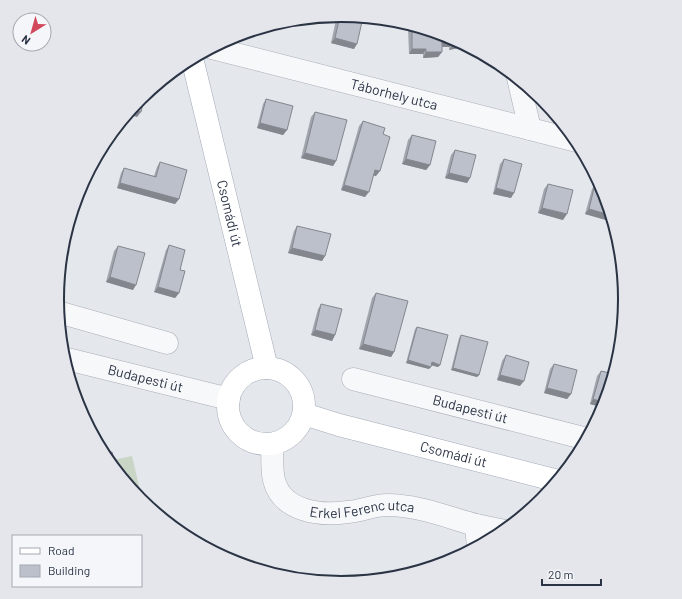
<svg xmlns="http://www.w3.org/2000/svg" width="682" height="599" font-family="Barlow,sans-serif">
<rect width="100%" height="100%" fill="#e4e7ec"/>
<!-- pitch -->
<polygon fill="#c9d6c5" points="132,456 143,503 108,461"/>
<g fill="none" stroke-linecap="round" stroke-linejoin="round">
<defs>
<g id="minor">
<path id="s1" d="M212 48 577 141"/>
<polyline points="518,78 530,129"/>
<polyline points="58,312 167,343"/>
<path id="s2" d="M63 358 229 399"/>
<path id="s3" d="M353 379 587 439"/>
<path id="s4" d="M272 444C273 456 271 468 274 480 282 512 321 516 348 512 361 511 374 505 387 505 417 505 447 517 476 525L478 548"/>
<polyline points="476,525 505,531"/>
</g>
<g id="major">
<path id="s5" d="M192 58 267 368"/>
<circle cx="266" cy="406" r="38"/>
<path id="s6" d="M304 414 339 425 558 481"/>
</g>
</defs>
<!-- minor casing -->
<use href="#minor" stroke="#a9aeb7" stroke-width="23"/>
<!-- major casing -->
<use href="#major" stroke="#a3abb8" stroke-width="23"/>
<!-- minor -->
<use href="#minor" stroke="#f7f8fa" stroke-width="22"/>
<!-- major -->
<use href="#major" stroke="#fff" stroke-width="22"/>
</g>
<!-- wall -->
<g fill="#a1a5ae">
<polygon points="337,15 341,15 354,49 331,43"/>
<polygon points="411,25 450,37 467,46 449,50 449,47 442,47 442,52 438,57 423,58 423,54 409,54 408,28"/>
<polygon points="266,99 287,130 283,135 257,128 263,104"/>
<polygon points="315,112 336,161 333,166 301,158 311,117"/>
<polygon points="363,121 376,176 373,175 365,197 341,190 359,126"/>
<polygon points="412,135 430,165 426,170 402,164 408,140"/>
<polygon points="455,150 470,178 467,183 445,178 451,155"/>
<polygon points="504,159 511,198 493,194 500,164"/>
<polygon points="160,162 179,199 175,204 117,188 121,173 124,168 154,176 157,167"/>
<polygon points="548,184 563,220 538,213 544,189"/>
<polygon points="595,184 610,215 606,220 585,214 592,189"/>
<polygon points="297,226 325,256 322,261 288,253 294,231"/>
<polygon points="169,245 180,270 179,293 175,298 154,292 166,250"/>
<polygon points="118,246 133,290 106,282 114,251"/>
<polygon points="376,293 394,352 391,357 359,349 372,298"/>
<polygon points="321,304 335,335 332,341 311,335 318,309"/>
<polygon points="417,327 440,365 438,367 431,365 429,369 406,363 415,329"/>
<polygon points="461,335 479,375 477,377 451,370 459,338"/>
<polygon points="506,355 520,386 497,380 502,361"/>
<polygon points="554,364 571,394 567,399 544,393 550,369"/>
<polygon points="601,371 614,374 604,408 590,404 597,376"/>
</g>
<!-- shaded-wall -->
<g fill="#83868d">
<polygon points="335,38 357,44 354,49 331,43"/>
<polygon points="442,42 453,42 449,47 438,47"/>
<polygon points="461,43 467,46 449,50 453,45"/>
<polygon points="412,49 426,49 423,54 409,54"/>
<polygon points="426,52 442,52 438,57 423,58"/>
<polygon points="131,109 141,112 137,117 127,114"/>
<polygon points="260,123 287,130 283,135 257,128"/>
<polygon points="305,153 336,161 333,166 301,158"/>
<polygon points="406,159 430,165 426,170 402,164"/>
<polygon points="375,170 380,171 376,176 371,175"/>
<polygon points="449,173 470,178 467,183 445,178"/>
<polygon points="120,183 179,199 175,204 117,188"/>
<polygon points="344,185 369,192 365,197 341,190"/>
<polygon points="496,188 514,193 511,198 493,194"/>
<polygon points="542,208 567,214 563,220 538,213"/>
<polygon points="589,209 610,215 606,220 585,214"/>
<polygon points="292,248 325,256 322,261 288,253"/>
<polygon points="59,275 62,276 58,281"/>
<polygon points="110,277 136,285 133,290 106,282"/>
<polygon points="158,287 179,293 175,298 154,292"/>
<polygon points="315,330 335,335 332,341 311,335"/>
<polygon points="363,344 394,352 391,357 359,349"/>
<polygon points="408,360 431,367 429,369 406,363"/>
<polygon points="432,362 440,365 438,367 430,365"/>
<polygon points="453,368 479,375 477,377 451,370"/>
<polygon points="500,375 524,381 520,386 497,380"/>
<polygon points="547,388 571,394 567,399 544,393"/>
<polygon points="593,399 606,403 604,408 590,404"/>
</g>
<!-- building -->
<g fill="#bbc0ca" stroke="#83868d">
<polygon points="340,15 363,17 357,44 335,38"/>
<polygon points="412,25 450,37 461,43 453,45 453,42 442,42 442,52 426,52 426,49 412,49"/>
<polygon points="145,94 141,112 131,109 140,98"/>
<polygon points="266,99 293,106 287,130 260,123"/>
<polygon points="315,112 347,120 336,161 305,153"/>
<polygon points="363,121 385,128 383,134 390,137 380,171 375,170 369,192 344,185"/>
<polygon points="412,135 436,141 430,165 406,159"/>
<polygon points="455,150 476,155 470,178 449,173"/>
<polygon points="504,159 522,164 514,193 496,188"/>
<polygon points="160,162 187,170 179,199 120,183 124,168 156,177"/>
<polygon points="548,184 573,190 567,214 542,208"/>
<polygon points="595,184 601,185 604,191 611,213 610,215 589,209"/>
<polygon points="297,226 331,234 325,256 292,248"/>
<polygon points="169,245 185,250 180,270 185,271 179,293 158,287"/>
<polygon points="118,246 145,253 136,285 110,277"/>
<polygon points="61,249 69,251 62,276 59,275"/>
<polygon points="376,293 408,301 394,352 363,344"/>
<polygon points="321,304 342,309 335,335 315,330"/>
<polygon points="417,327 448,335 440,365 432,362 431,367 408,360"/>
<polygon points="461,335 488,342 479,375 453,368"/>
<polygon points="506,355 529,362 524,381 500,375"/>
<polygon points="554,364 577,370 571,394 547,388"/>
<polygon points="601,371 614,374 606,403 593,399"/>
<polygon points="112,452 117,473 104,457 103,455"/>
</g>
<g text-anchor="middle" stroke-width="4" stroke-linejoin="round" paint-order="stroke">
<!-- street labels -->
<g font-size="14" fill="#2b3445" stroke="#f4f6f9">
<text dy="5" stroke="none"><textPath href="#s1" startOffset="188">Táborhely utca</textPath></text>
<text dy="5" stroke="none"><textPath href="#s5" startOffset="160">Csomádi út</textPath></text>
<text dy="5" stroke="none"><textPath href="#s2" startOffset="85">Budapesti út</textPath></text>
<text dy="5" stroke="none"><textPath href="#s3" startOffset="121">Budapesti út</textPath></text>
<text dy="5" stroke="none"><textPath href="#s6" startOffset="155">Csomádi út</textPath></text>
<text dy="5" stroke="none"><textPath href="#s4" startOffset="139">Erkel Ferenc utca</textPath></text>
</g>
</g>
<!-- crop -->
<path d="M0 0H682V599H0ZM64 299a277 277 0 1 1 554 0a277 277 0 1 1-554 0Z" fill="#e4e6eb" fill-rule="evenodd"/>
<path fill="none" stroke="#2b3445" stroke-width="2" d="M64 299a277 277 0 1 1 554 0a277 277 0 1 1-554 0Z"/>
<!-- legend -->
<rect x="12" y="535" width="130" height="52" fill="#f4f6f9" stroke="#a4a8b1"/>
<rect x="20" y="548" width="20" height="6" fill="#ffffff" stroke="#a4a8b1"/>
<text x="48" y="555" font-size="12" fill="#2b3445">Road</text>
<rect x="20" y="565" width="20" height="12" fill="#bbc0ca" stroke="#a4a8b1"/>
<text x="48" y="575" font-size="12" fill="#2b3445">Building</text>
<!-- north arrow -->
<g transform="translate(32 32) rotate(217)"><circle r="19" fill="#f4f6f9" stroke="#a4a8b1"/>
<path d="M0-3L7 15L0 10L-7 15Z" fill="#d1495b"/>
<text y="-6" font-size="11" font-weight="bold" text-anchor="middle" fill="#2b3445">N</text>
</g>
<!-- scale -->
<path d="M542 579v6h59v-6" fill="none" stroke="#2b3445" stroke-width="2"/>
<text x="548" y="579" font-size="12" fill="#2b3445" stroke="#f4f6f9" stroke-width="3" paint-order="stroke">20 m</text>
</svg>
